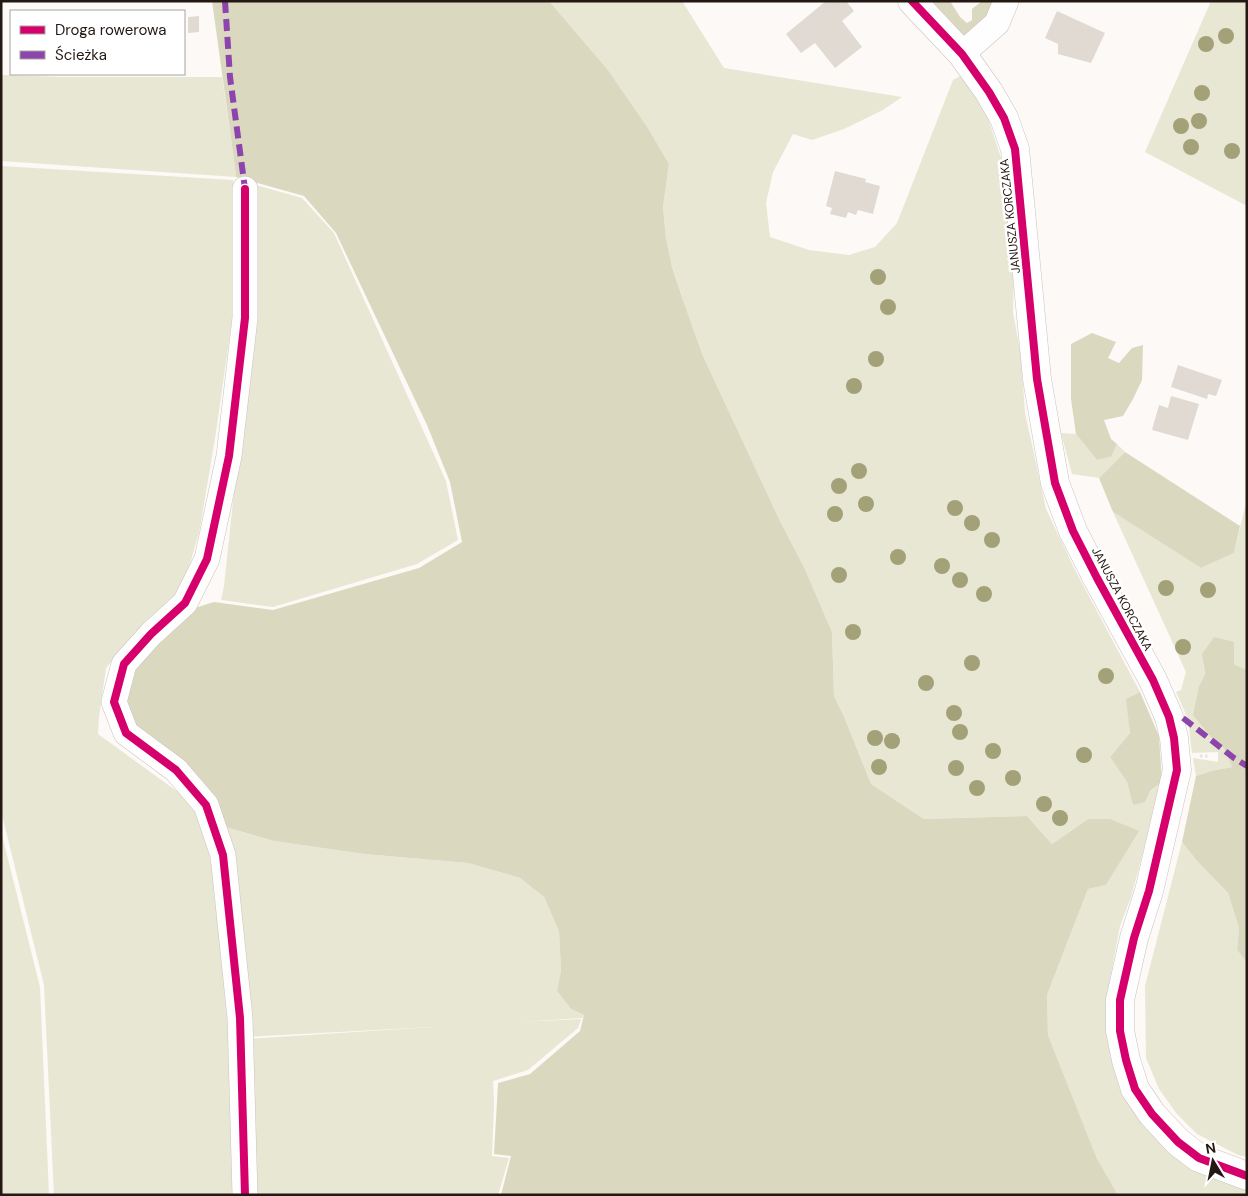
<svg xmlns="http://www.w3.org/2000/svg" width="1248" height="1196" font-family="'DM Sans',sans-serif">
<rect width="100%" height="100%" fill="#fcf9f7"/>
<!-- green -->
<g fill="#e8e7d4">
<polygon points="549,1 682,1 724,68 902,97 883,110 844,129 812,140 793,134 773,172 766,203 770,237 809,250 849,255 875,247 897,223 953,80 964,74 988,118 1002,161 1015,230 1013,312 1021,356 1025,413 1046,509 1074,568 1140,692 1127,699 1130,733 1110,757 1127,782 1133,805 1162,782 1131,897 1120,926 1110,979 1108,1032 1120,1081 1247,1187 1247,1195 1118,1195 1097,1160 1048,1035 1047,995 1088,889 1106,885 1138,831 1088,819 1052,844 1027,816 924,819 871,784 843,714 834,696 832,632 804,567 780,521 703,356 683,300 672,267 666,238 663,207 669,164 648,128 608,70"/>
<polygon points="1211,1 1247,1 1247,206 1145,152"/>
<polygon points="1,75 61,77 222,77 234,160 236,177 1,161"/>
<polygon points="1,166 233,180 236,291 216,432 200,528 189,568 173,599 129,640 106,668 99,717 98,734 193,803 202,818 217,894 230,1011 234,1195 54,1195 44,985 1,811"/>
<polygon points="252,184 302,198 334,233 446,481 458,540 417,564 273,607 221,600 224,586 258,264"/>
<polygon points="1061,433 1076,434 1097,460 1111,457 1117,444 1125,452 1099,478 1072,474"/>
<polygon points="1247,499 1247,670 1234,664 1203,665 1205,674 1199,686 1213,739 1224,747 1232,767 1211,771 1196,776 1193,758 1218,762 1218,752 1192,753 1188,719 1176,692 1181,690 1186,672 1113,512 1201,568 1234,553"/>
<polygon points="222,826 274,841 364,854 468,863 520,878 544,897 559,930 561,970 557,991 571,1009 584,1015 583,1018 520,1022 581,1019 578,1028 528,1070 493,1081 494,1103 492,1156 509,1158 498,1195 250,1195 248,1039 433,1027 244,1037"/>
<polygon points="1,831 40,987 49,1195 1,1195"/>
<polygon points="1182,842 1198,862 1228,893 1239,928 1237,950 1247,962 1247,1157 1238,1155 1197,1134 1177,1114 1159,1089 1146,1058 1145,986"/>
</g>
<!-- forest -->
<g fill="#dad9bf">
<polygon points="212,1 549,1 608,70 648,128 669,164 663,207 666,238 672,267 683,300 703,356 780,521 804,567 832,632 834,696 843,714 871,784 924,819 1027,816 1052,844 1088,819 1110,819 1139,831 1106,885 1088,889 1047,995 1048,1035 1097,1159 1118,1195 501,1195 511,1156 494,1154 498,1083 530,1074 580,1031 584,1015 571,1009 557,991 561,970 559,931 544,897 520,878 468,863 364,854 274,841 222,826 144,739 121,703 132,665 195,608 214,602 273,610 419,568 462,542 450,482 427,425 336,233 304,196 236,177 234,160"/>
<polygon points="930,1 950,1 960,17 967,23 972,20 972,9 982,1 1000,1 967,37 958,35"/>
<polygon points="1092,333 1116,342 1108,358 1119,363 1132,348 1143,345 1142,380 1133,399 1123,416 1104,420 1111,439 1117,444 1111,457 1097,460 1076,434 1071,399 1071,344"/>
<polygon points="1125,452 1240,526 1234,553 1201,568 1113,512 1099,478"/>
<polygon points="1214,637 1234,642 1234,664 1247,670 1247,962 1237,950 1239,928 1228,893 1198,862 1182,842 1196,776 1211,771 1232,767 1224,748 1213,739 1193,715 1199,686 1205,674 1202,654"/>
<polygon points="1140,692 1159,736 1162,782 1150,791 1145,802 1133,805 1127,782 1110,757 1130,733 1126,699"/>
</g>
<!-- building -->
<g fill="#e0dad2">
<polygon points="826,1 846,1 854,11 842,21 862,47 835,68 815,43 801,53 786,34"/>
<polygon points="1057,11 1105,33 1091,63 1058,54 1058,44 1045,38"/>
<polygon points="199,16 199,32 188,33 188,17"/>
<polygon points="835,171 866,179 865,182 880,186 873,214 858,210 856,215 848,212 846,218 830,214 832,208 826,206"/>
<polygon points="1178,365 1222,380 1216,396 1208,394 1207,399 1171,387"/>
<polygon points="1171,396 1199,404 1188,440 1152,430 1159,405 1168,408"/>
</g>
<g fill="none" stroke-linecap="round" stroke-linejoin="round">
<defs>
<g id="minor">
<polyline points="962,54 997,23 1006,1"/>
<polyline points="245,189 245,318 229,456 207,559 185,603 151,634 124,664 114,702 126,733 176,770 206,805 223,855 240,1018 245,1195"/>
</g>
<polyline id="tertiary" points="912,1 962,54 989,92 1004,118 1015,149 1037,379 1055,483 1073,531 1097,578 1153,680 1169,717 1174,738 1177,770 1149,891 1134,938 1120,1000 1120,1031 1126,1060 1135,1089 1152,1114 1178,1142 1199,1158 1247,1176"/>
</defs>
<!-- minor casing -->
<use href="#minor" stroke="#cac3bf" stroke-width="26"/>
<!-- tertiary casing -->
<use href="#tertiary" stroke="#cac3bf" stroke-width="29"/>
<!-- path -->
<polyline stroke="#e5e4e3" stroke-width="3" stroke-dasharray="2.5 2.5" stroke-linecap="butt" points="1200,756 1209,756"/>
<!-- minor -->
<use href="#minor" stroke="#fffefe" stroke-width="25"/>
<!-- tertiary -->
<use href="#tertiary" stroke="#fffefe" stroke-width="28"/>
<!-- quiet -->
<g stroke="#8e44ad" stroke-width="6" stroke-dasharray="12 6" stroke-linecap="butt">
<polyline points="225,1 230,77 245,189"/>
<polyline points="1183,718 1234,758 1247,766"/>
</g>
<defs>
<g id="cycleway">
<polyline points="912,1 962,54 989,92 1004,118 1015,149 1037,379 1055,483 1073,531 1097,578 1153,680 1169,717 1174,738 1177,770 1149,891 1134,938 1120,1000 1120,1031 1126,1060 1135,1089 1152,1114 1178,1142 1199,1158 1247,1176"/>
<polyline points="245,189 245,318 229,456 207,559 185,603 151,634 124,664 114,702 126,733 176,770 206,805 223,855 240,1018 245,1195"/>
</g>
</defs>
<!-- cycleway casing -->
<use href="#cycleway" stroke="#fff" stroke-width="11"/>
<!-- cycleway -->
<use href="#cycleway" stroke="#d6006c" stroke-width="8"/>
</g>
<!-- trees -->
<g fill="#a3a177">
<circle cx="1226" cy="36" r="8"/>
<circle cx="1206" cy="44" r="8"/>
<circle cx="1202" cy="93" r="8"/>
<circle cx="1199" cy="121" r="8"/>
<circle cx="1181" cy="126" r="8"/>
<circle cx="1191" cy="147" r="8"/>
<circle cx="1232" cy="151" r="8"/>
<circle cx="878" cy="277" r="8"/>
<circle cx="888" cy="307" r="8"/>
<circle cx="876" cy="359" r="8"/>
<circle cx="854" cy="386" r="8"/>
<circle cx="859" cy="471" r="8"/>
<circle cx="839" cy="486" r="8"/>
<circle cx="866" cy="504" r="8"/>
<circle cx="955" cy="508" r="8"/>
<circle cx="835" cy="514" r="8"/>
<circle cx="972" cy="523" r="8"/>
<circle cx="992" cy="540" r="8"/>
<circle cx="898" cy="557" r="8"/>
<circle cx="942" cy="566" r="8"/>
<circle cx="839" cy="575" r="8"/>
<circle cx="960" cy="580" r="8"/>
<circle cx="1166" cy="588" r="8"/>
<circle cx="1208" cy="590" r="8"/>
<circle cx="984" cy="594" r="8"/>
<circle cx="853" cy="632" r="8"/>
<circle cx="1183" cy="647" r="8"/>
<circle cx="972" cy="663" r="8"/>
<circle cx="1106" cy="676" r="8"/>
<circle cx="926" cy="683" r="8"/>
<circle cx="954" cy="713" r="8"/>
<circle cx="960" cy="732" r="8"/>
<circle cx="875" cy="738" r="8"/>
<circle cx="892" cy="741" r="8"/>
<circle cx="993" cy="751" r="8"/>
<circle cx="1084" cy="755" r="8"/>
<circle cx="879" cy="767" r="8"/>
<circle cx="956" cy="768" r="8"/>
<circle cx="1013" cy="778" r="8"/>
<circle cx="977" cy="788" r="8"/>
<circle cx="1044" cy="804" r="8"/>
<circle cx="1060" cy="818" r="8"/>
</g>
<g text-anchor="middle" stroke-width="5" stroke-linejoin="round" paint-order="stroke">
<!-- street labels -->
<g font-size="12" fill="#231812" stroke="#fff">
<text transform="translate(1010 216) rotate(-96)" y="4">JANUSZA KORCZAKA</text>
<text transform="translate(1122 599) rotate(62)" y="4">JANUSZA KORCZAKA</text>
</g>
</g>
<!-- border -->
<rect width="1248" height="1196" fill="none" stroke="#231812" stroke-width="5"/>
<!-- legend -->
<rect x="10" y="10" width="175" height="65" fill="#ffffff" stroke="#a7a3a0"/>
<rect x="20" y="26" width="25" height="8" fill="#d6006c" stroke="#a7a3a0"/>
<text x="55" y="35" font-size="15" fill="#231812">Droga rowerowa</text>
<rect x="20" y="51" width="25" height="8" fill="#8e44ad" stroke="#a7a3a0"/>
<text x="55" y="60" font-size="15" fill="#231812">Ścieżka</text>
<!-- north arrow -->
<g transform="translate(1213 1161) rotate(350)" stroke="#ffffff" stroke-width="4" paint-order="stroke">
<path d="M0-4L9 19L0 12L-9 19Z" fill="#231812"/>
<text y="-8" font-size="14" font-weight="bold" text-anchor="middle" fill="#231812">N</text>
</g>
</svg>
